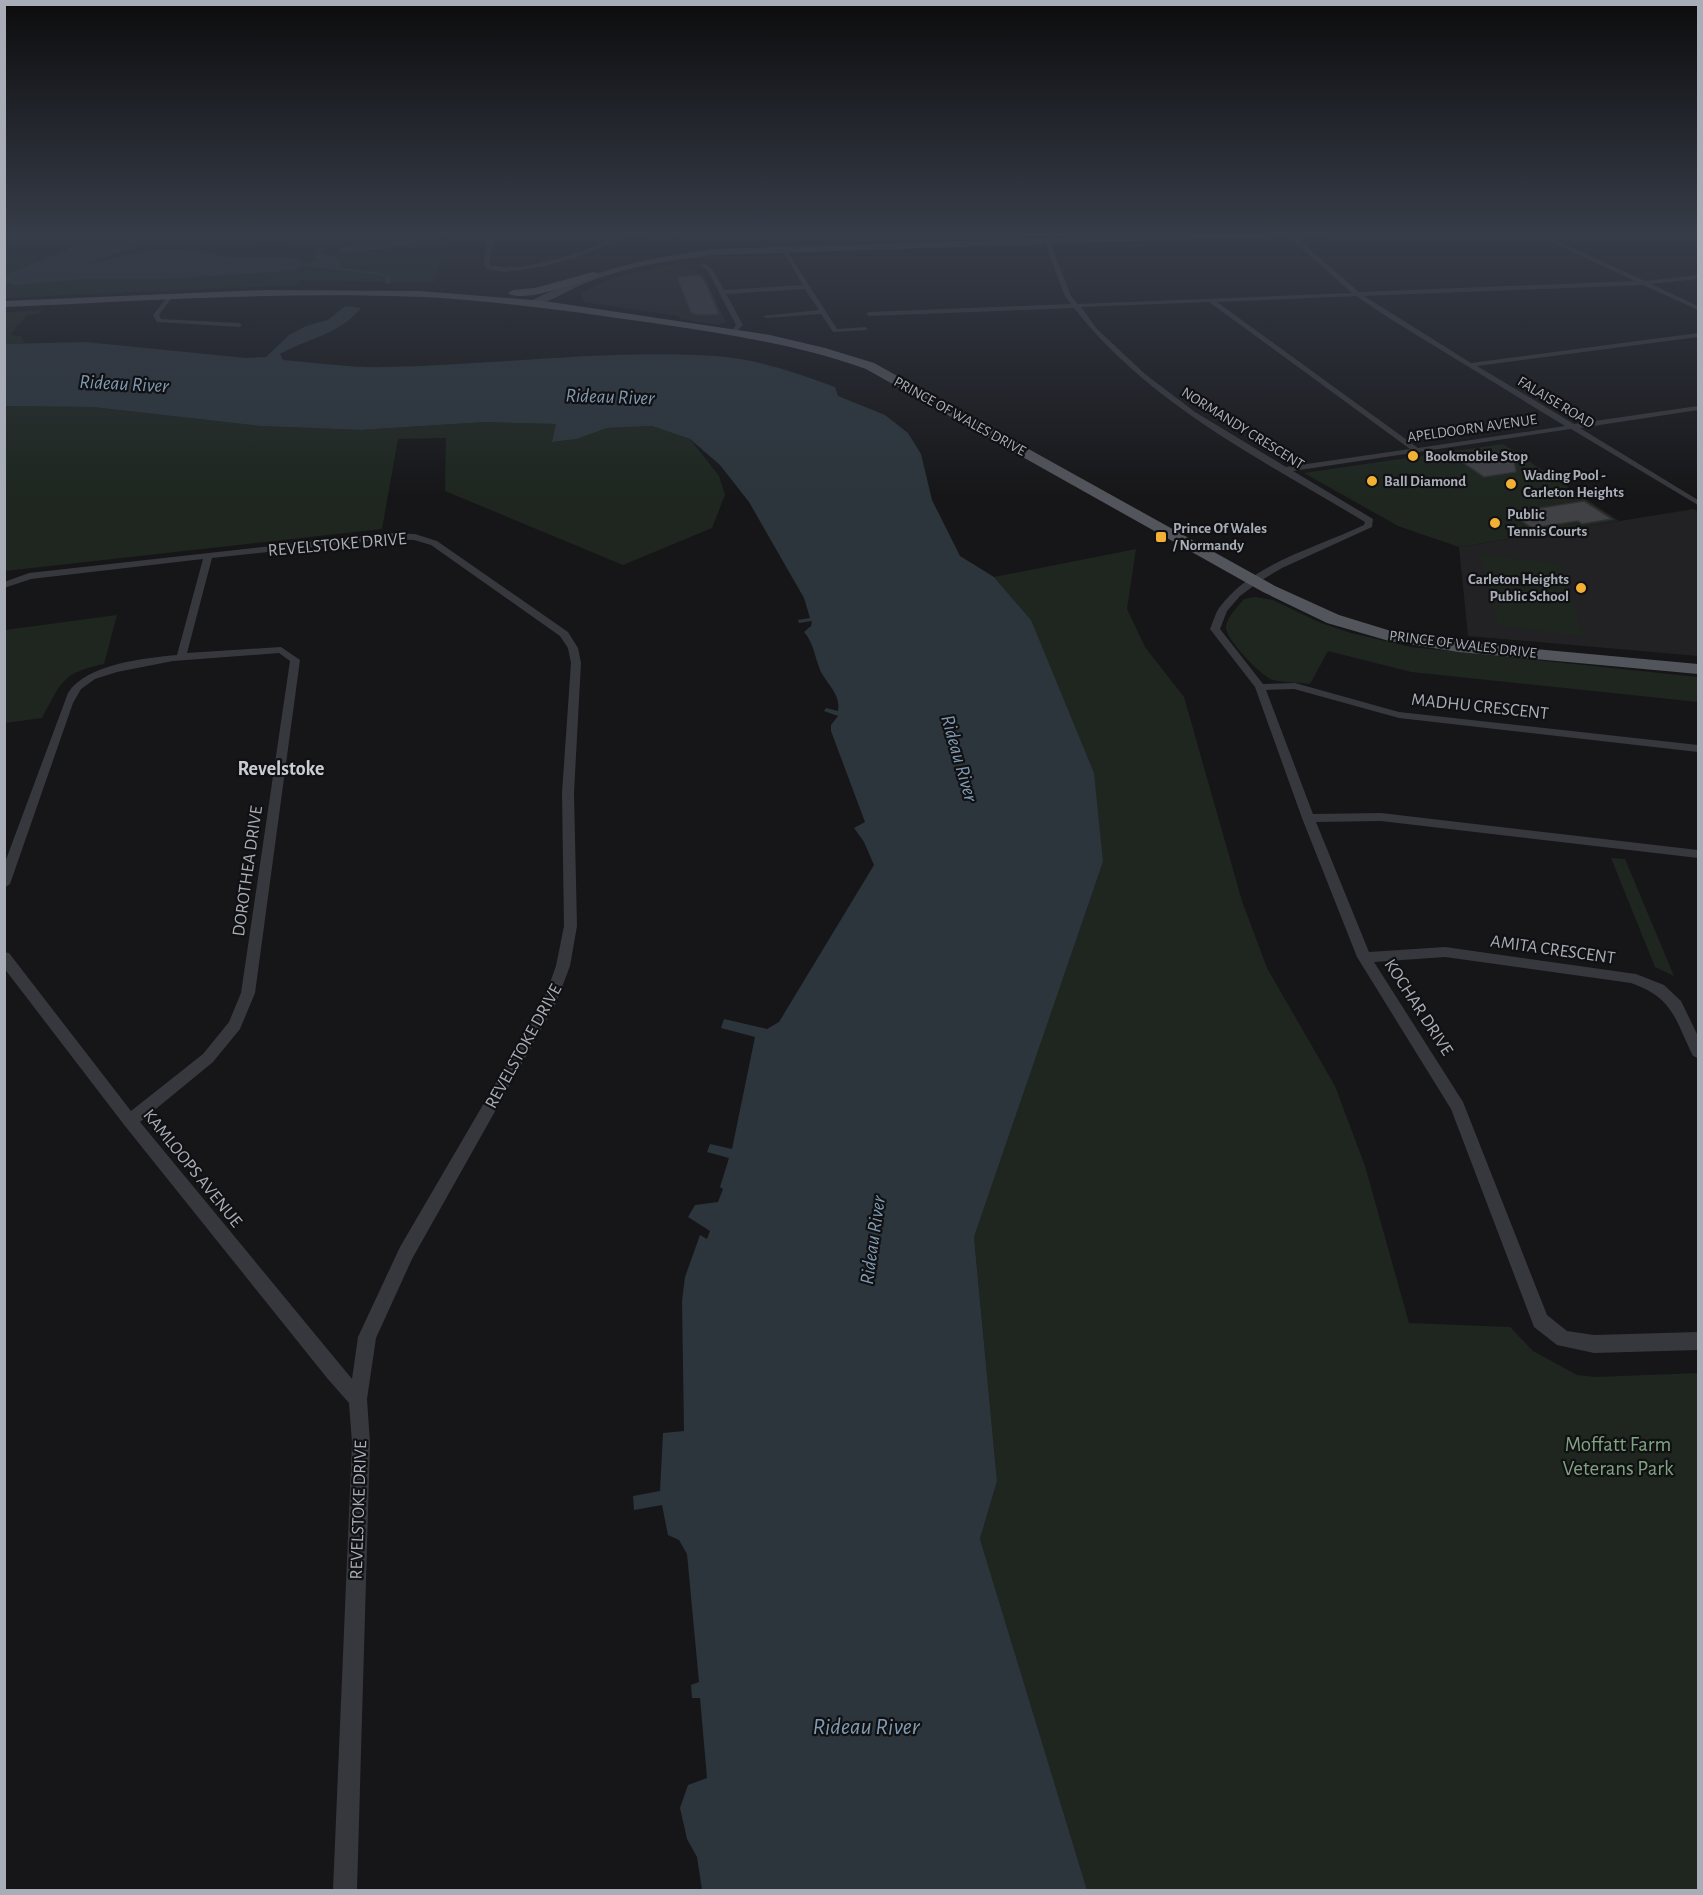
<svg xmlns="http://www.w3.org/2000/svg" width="1703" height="1895" font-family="'Alegreya Sans',sans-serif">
<rect width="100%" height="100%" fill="#161618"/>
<!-- built -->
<g fill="#222225">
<polygon points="679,263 704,276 726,322 718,325 680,319 679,316 584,302 581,293 613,278"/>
<polygon points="1694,509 1698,512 1698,656 1468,636 1459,547"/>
</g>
<!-- green -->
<g fill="#1e261f">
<polygon points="4,233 205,233 201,237 279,247 316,233 447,233 442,254 477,253 476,257 440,259 435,283 301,280 298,285 5,298"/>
<polygon points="42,310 38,314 27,315 10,335 21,336 24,343 5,344 5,312"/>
<polygon points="4,406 93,407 260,426 361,430 484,422 557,424 552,442 577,439 607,428 652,426 690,439 719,476 725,495 712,528 623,565 445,491 446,438 398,439 382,529 5,571"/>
<polygon points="1503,444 1619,521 1459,547 1398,526 1304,473"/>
<polygon points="1136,549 1127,609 1145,647 1184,697 1242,901 1267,968 1335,1086 1365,1166 1409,1323 1510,1327 1533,1351 1577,1375 1595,1377 1698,1373 1698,1890 1087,1890 980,1539 997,1481 974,1237 1103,862 1031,620 994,577"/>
<polygon points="1480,554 1560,564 1584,637 1498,626"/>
<path d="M1255 597 1273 600 1321 623 1351 633 1411 647 1698 677V702L1411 672 1328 651 1310 684C1298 682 1285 683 1273 680 1262 677 1224 638 1226 626 1228 616 1238 606 1244 599Z"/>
<path d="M117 615 104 664C61 673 62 682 42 718L5 723V630Z"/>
<polygon points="1611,858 1625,859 1674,976 1655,967"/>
</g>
<!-- water -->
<g fill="#2c353c">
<polygon points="125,233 137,233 131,234 131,236 142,241 139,244 89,264 143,252 165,250 201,252 226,257 293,258 303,262 304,265 292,271 162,279 82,279 17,285 5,282 5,275 97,237"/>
<polygon points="362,233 366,233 324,248 319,254 339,258 341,262 339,268 380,273 392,277 389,284 385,284 386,277 376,274 312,267 317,259 314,255 318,250"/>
<polygon points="393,233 427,233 427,239 419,244 349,253 338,252 343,248"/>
<path d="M345 306 361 308C339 335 308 338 280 354L283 360C317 363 353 368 387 367 497 365 607 349 716 356 758 359 797 373 835 387L838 396 885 415 908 433 921 454 932 500 960 556 994 577 1031 620 1094 773 1103 862 974 1237 997 1481 980 1539 1087 1890H702L697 1857 687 1839 680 1808 688 1785 707 1778 700 1698H692L691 1685 699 1682 687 1554 679 1540 668 1535 662 1505 634 1510 633 1496 660 1491 663 1433 684 1431 682 1301 685 1277 700 1235 707 1239 710 1231 688 1217 695 1205 718 1202 723 1189 720 1187 729 1158 707 1152 710 1144 732 1149 755 1037 721 1028 724 1019 767 1029 779 1022 874 865 864 842 854 828 865 822 831 731V725L838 716 824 711 826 708 838 711C841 695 828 685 821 672 815 659 814 643 804 632L811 626 812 621 799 623 798 620 810 618 804 598 749 502 720 465 690 439 652 426 607 428 577 439 552 442 556 424 484 422 361 430 260 426 93 407 5 406V344L85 342 246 358 266 357 289 335 306 326 328 320Z"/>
</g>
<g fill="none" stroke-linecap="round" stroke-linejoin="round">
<!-- stream -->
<polyline stroke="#2c353c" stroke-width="2" points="304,265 314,263"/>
</g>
<!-- building -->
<g fill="#404145" stroke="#303034" stroke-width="1.5">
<polygon points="700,275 707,286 719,314 700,315 691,313 677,277"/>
<polygon points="1502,452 1514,460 1516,472 1484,477 1455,457"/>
<polygon points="1584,501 1612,519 1582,524 1578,521 1532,528 1510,513"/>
</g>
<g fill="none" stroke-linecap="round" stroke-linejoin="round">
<!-- minor -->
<g fill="#37383d" fill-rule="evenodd">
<polygon points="489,233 495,233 489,264 491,266 521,267 558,259 596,246 623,233 691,233 660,238 628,235 581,256 540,267 504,272 487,269 483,264"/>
<path d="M1049 233H1055L1052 247 1071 296 1078 304 1352 293 1284 233H1291L1359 292 1635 281 1532 233H1540L1645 281 1698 275V279L1651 284 1698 306V310L1643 285 1364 296 1471 363 1698 333V337L1477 366 1574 424 1698 406V410L1580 428 1698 500V505L1571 429 1293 471 1373 519 1372 527 1282 568 1260 581 1240 596 1227 611 1220 629 1263 684 1295 683 1399 712 1698 745V752L1399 718 1294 689 1266 690 1313 814 1381 813 1698 850V858L1381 821 1316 822 1369 952 1445 947 1636 974 1664 985 1681 1001 1698 1036V1058L1693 1056C1675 1020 1674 998 1631 983L1445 957 1374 962 1463 1102 1547 1315 1567 1331 1594 1335 1698 1332V1350L1594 1353 1557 1345 1534 1327 1451 1109 1357 957 1302 818 1255 687 1210 629C1213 622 1215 614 1219 608 1252 563 1316 548 1364 525L1365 522C1261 459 1150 405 1074 308L869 316 866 314 869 312 1071 304 1065 296 1046 247ZM1356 296 1392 320 1565 426 1418 448 1217 302ZM1209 302 1410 449 1286 467 1195 412 1145 374 1097 329 1081 307Z"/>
<polygon points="781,248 785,248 837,329 866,327 868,330 833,332 821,314 766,318 763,316 819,310 805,289 726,294 743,325 734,334 730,334 736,325 708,271 700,265 705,264 712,269 724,290 803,285"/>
<polygon points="170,294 173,296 159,315 161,319 239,323 242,325 239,327 157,322 153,315"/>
<path d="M388 533 415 534 437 541 568 632 578 648 581 663 574 793 577 926 570 966 556 1003 412 1259 376 1338 367 1399 370 1443 357 1890H333L352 1443 349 1403 327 1378 125 1126 4 968V952L9 953 131 1111 203 1054 229 1022 241 993 290 661 279 653 173 661 117 672 95 679 81 689 73 703 10 884 4 888V865L68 693C86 664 145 658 177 655L203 559 31 579 4 588V582L29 573ZM388 539 414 540 431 545 560 636 568 648 571 663 562 793 564 926 556 966 543 1002 400 1247 358 1337 352 1379 140 1122 213 1062 240 1029 255 993 300 660 281 647 187 653 212 558Z"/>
</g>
<!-- tertiary -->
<polygon fill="#37383d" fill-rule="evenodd" points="890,233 898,233 908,246 907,248 901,248"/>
<!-- secondary -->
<path fill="#45474d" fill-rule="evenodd" d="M1242 233H1329L1325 235 714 255C669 260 625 267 583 284 571 289 536 310 528 304 537 296 550 292 561 287 610 266 661 256 714 249Z"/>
<!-- primary -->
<g fill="#53555c" fill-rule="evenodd">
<path d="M593 272 597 273V277C579 282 522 304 508 293L513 290 535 288Z"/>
<path d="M264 290 420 291 544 301 770 335 825 348 874 363 1275 586 1339 615 1391 631 1458 642 1698 664V674L1458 652 1389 641 1327 623 1263 592 866 369C797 344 725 334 653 323 576 312 500 301 423 297 283 291 144 301 4 307V301Z"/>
</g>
</g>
<!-- sky -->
<linearGradient id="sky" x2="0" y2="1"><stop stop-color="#0c0c0d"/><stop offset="0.47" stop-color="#363c48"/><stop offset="1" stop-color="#363c48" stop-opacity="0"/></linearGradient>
<rect width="1703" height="498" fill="url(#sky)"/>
<!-- markers -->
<g fill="#f2b134" stroke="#111113" stroke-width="2">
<circle cx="1413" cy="456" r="6"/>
<circle cx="1372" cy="481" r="6"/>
<circle cx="1511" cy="484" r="6"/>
<circle cx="1495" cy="523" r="6"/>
<rect x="1155" y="531" width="12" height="12" rx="3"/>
<circle cx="1581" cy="588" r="6"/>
</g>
<g text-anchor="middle" stroke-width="4.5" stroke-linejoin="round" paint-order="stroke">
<!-- far-street labels -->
<g font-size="15" fill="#a8adb8" stroke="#111113">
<text transform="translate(1556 402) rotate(31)" y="5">FALAISE ROAD</text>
<text transform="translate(960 416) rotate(29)" y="5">PRINCE OF WALES DRIVE</text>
<text transform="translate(1243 428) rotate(32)" y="5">NORMANDY CRESCENT</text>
<text transform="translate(1472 428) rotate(-8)" y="5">APELDOORN AVENUE</text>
<text transform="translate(1463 644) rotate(7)" y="5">PRINCE OF WALES DRIVE</text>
</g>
<!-- far-poi labels -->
<g font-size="15" font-weight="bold" fill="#a8adb8" stroke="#111113" text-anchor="start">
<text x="1425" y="461">Bookmobile Stop</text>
<text x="1523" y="480">Wading Pool -<tspan x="1523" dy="17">Carleton Heights</tspan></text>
<text x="1384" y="486">Ball Diamond</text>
<text x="1507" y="519">Public<tspan x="1507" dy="17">Tennis Courts</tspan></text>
<text x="1173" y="533">Prince Of Wales<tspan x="1173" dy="17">/ Normandy</tspan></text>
<text x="1569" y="584" text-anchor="end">Carleton Heights<tspan x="1569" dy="17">Public School</tspan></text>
</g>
<!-- street labels -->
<g font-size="18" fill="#a8adb8" stroke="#111113">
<text transform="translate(337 544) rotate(-5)" y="6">REVELSTOKE DRIVE</text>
<text transform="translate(1480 706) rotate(6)" y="6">MADHU CRESCENT</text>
<text transform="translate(247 871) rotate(-82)" y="6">DOROTHEA DRIVE</text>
<text transform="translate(1553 949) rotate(8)" y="6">AMITA CRESCENT</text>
<text transform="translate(1419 1007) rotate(57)" y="6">KOCHAR DRIVE</text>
<text transform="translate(523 1046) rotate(-61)" y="6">REVELSTOKE DRIVE</text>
<text transform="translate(193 1168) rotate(51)" y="6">KAMLOOPS AVENUE</text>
<text transform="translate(358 1510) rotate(-88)" y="6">REVELSTOKE DRIVE</text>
</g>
<!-- water labels -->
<g font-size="20" font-style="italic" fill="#7f9bb3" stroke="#111113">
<text transform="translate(124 383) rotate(3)" y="7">Rideau River</text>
<text transform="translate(610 396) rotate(2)" y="7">Rideau River</text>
<text transform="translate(960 758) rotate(74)" y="7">Rideau River</text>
<text transform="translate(872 1240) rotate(-82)" y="7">Rideau River</text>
</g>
<!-- neighbourhood labels -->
<g font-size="20" font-weight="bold" fill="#c9ccd4" stroke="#111113">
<text x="281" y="775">Revelstoke</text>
</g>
<!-- near-park labels -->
<g font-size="21" fill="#7fa381" stroke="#111113">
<text x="1618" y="1451">Moffatt Farm<tspan x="1618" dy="24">Veterans Park</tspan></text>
</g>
<!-- near-water labels -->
<g font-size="24" font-style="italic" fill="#7f9bb3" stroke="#111113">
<text x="866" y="1734">Rideau River</text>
</g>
</g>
<!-- border -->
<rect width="1703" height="1895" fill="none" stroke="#a8adb8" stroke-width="12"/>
</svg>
